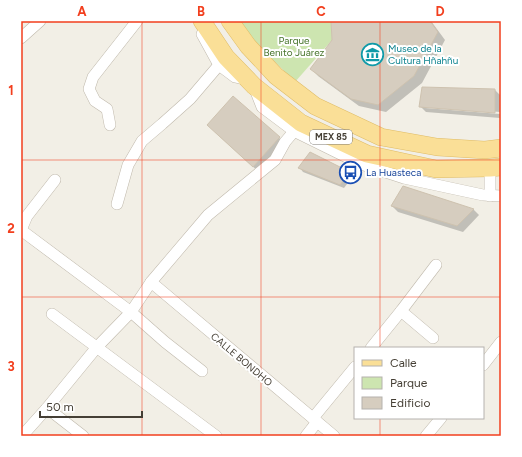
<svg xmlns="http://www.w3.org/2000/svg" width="522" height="457" font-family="Figtree,sans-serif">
<rect width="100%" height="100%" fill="#f2efe6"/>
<!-- green -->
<polygon fill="#cde5b0" points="235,21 331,21 332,40 295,82"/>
<!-- shadow -->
<g fill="#0003" fill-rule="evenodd">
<polygon points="332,21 431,21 445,40 422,83 386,112 359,106 318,76 311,68 333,41"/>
<path d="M495 90 501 96 500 118 426 112 420 106ZM425 106 500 112V114L425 108Z"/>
<polygon points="233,97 287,145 261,174 215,132"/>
<polygon points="300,168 349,173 353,176 344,188 303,172"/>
<polygon points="403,187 474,210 479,215 463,232 398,212 392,206"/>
</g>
<!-- building -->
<g fill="#d6cdbf" stroke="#cec2af">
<polygon points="331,21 430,21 438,32 414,76 378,105 351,99 310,69 332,40"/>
<polygon points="422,87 495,89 495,113 419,107"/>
<polygon points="233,96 280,137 253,167 207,125"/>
<polygon points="310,152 350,172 340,185 298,168"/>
<polygon points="403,186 474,209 457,226 391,206"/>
</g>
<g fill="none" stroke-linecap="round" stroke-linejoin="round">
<defs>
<g id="minor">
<polyline points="202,34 219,65 235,77 244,79"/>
<polyline points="21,38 40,21"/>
<polyline points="255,89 262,107 294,131 361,164 404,178 483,195 501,196"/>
<polyline points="110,125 107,109 95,101 89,89 93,77 137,21"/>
<polyline points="490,168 490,196"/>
<polyline points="117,204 128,165 142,141 162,124 190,99 219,65"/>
<polyline points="21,230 131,312 165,342 202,371"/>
<polyline points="21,230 27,216 55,180"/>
<polyline points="151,282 334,436"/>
<polyline points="401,311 433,338"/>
<polyline points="52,314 216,436"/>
<polyline points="371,348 401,311 436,265"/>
<polyline points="483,365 501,342"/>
<polyline points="47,408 83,436"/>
<polyline points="313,418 355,367"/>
<polyline points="22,436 47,408 97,347 131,312 151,282 208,215 275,160 285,142 301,123"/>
<polyline points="306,436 317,422"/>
<polyline points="426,436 441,418"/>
</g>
<g id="primary">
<polyline points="202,21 226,57 254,86 301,123 367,154 436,169 490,168 501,167"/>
<polyline points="230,21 248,46 276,76 315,106 381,137 437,147 485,150 501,148"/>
</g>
</defs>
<!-- minor casing -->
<use href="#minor" stroke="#c0b9ac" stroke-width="12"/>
<!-- primary casing -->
<use href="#primary" stroke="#dfbc67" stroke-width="18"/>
<!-- minor -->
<use href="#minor" stroke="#fff" stroke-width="11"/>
<!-- primary -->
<use href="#primary" stroke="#fadf97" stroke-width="17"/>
</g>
<!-- grid -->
<path fill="none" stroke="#f23f1e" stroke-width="1" stroke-opacity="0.55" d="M142 21V436M261 21V436M380 21V348M21 160H501M21 297H501M380 418V436"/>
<!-- icons -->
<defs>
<symbol id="museum-ring" viewBox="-11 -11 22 22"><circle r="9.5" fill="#fff" stroke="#0f9aa8" stroke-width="1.5"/><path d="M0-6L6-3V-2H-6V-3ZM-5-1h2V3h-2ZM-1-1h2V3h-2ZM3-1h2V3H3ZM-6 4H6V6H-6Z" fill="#0f9aa8"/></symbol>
<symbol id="bus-ring" viewBox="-11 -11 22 22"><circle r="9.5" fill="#fff" stroke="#1a4fb4" stroke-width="1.5"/><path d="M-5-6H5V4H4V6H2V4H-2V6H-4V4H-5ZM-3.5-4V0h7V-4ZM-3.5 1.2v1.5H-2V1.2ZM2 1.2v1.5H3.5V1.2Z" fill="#1a4fb4"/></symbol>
</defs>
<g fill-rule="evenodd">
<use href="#museum-ring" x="360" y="42" width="25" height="25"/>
<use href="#bus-ring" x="338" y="160" width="25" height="25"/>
</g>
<g text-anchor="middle" stroke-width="4" stroke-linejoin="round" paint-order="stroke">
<!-- shield labels -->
<rect fill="#fff" stroke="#7d7972" stroke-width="1" x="310" y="130" width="42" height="14" rx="3"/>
<g font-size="9" font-weight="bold" fill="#453f35">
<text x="331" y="140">MEX 85</text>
</g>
<!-- park labels -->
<g font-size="10" fill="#46742b" stroke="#fff">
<text x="294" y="44">Parque<tspan x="294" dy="12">Benito Juárez</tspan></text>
</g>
<!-- culture labels -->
<g font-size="10" fill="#0d838f" stroke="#fff" text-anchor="start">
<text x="388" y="52">Museo de la<tspan x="388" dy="12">Cultura Hñahñu</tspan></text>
</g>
<!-- transit labels -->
<g font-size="10" fill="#164399" stroke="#fff" text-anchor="start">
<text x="366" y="176">La Huasteca</text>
</g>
<!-- street labels -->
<g font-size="10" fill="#453f35" stroke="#fff">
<text transform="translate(242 359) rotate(40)" y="4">CALLE BONDHO</text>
</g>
</g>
<!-- border -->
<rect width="522" height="457" fill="none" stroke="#ffffff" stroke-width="44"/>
<!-- legend -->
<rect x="354" y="347" width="130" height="72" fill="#ffffff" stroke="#b5b2ae"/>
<rect x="362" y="360" width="20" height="6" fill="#fadf97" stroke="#b5b2ae"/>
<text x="390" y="367" font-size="12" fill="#453f35">Calle</text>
<rect x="362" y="377" width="20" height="12" fill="#cde5b0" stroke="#b5b2ae"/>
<text x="390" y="387" font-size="12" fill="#453f35">Parque</text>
<rect x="362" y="397" width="20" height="12" fill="#d6cdbf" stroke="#b5b2ae"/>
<text x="390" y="407" font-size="12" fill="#453f35">Edificio</text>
<!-- scale -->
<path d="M40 411v6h102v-6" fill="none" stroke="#453f35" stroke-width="2"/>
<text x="46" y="411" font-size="12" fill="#453f35" stroke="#ffffff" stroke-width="3" paint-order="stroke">50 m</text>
<rect x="22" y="22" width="478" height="413" fill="none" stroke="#f23f1e" stroke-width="1.5"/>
<g font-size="13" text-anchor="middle" font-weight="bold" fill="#f23f1e">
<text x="82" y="16">A</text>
<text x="201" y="16">B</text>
<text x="321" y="16">C</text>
<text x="440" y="16">D</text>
<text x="11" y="95">1</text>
<text x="11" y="233">2</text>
<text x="11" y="371">3</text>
</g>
</svg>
